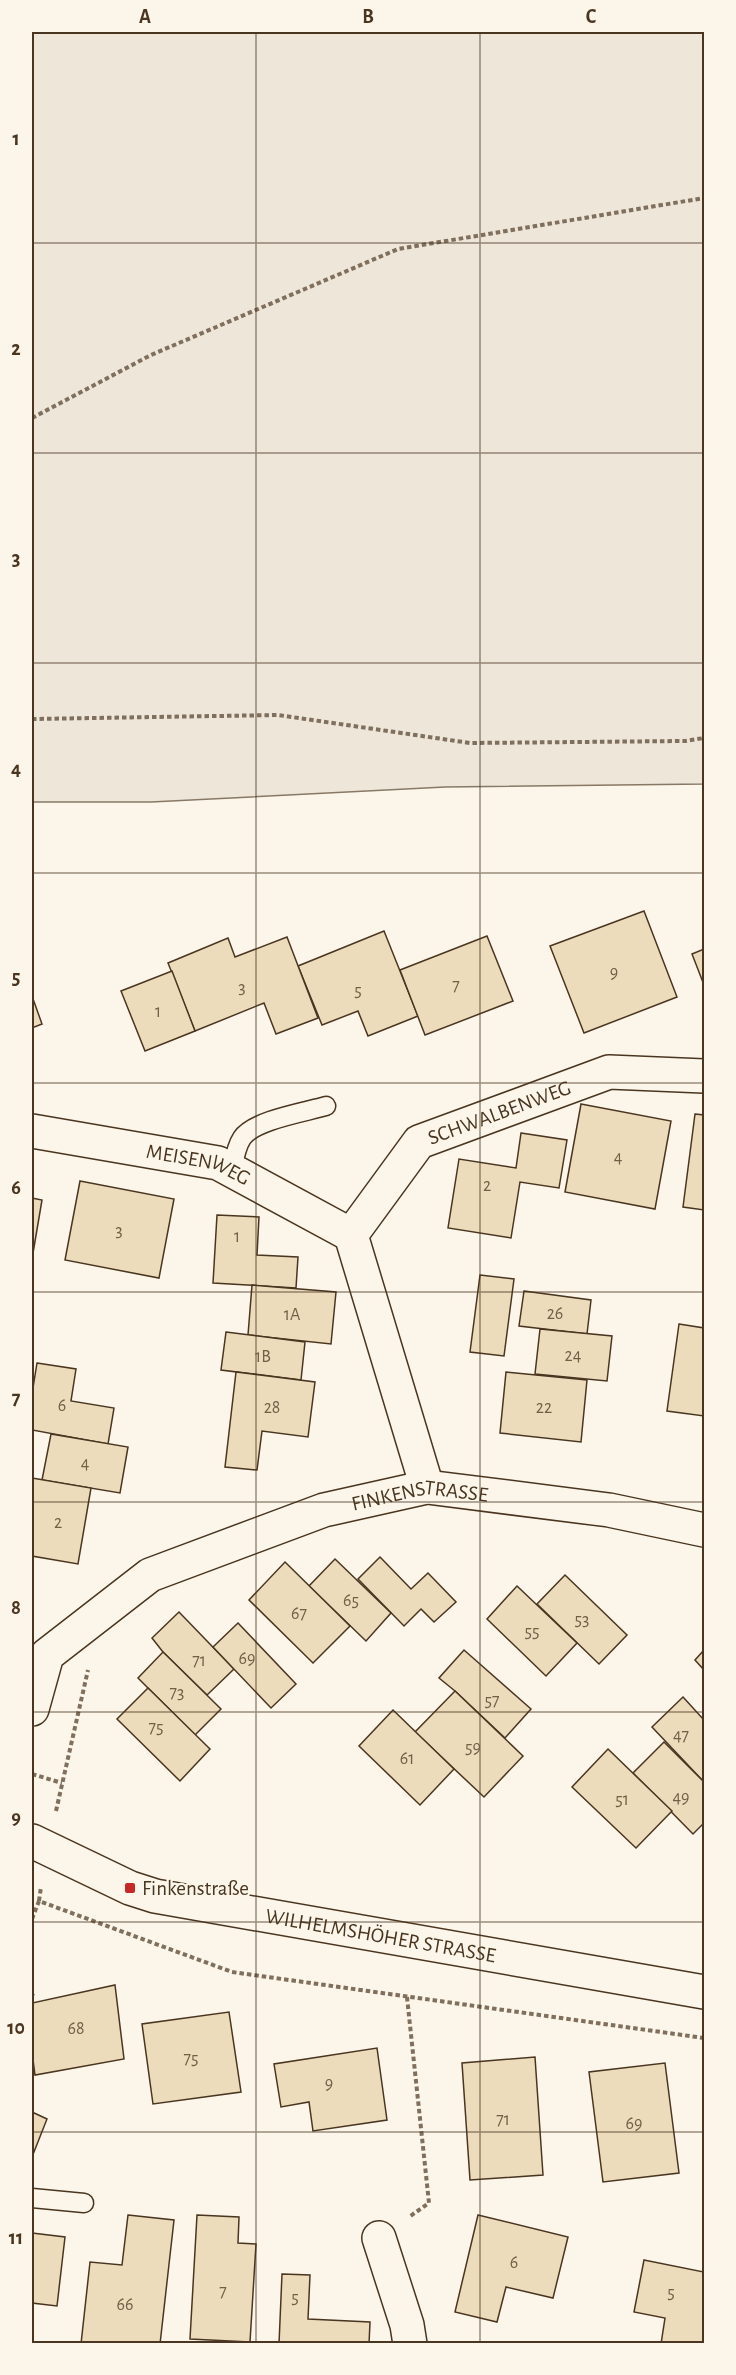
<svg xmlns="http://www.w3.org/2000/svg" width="736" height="2375" font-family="'Alegreya Sans',sans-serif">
<rect width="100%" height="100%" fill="#fbf6e9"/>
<!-- green -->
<polygon fill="#ede6d9" stroke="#887966" stroke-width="1.5" points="32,32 704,32 704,784 445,787 151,802 32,802"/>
<!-- building -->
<g fill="#ecdcbc" stroke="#4a3520" stroke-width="1.5">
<polygon points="644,911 677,997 584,1033 550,946"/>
<polygon points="384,931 418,1016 368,1036 358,1011 322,1025 298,966"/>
<polygon points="487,936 513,1001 425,1035 400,970"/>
<polygon points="287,937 318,1018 276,1034 264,1003 195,1031 168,963 228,938 235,957"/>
<polygon points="704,949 704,985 692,954"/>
<polygon points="172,971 195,1031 145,1051 121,991"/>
<polygon points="32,996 42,1024 32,1028"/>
<polygon points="581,1104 671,1121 655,1209 565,1192"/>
<polygon points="695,1114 704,1115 704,1210 683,1207"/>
<polygon points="521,1133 567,1140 559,1188 520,1182 511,1238 448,1228 459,1159 516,1168"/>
<polygon points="80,1181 174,1199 159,1278 65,1260"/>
<polygon points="32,1198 42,1200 32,1259"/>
<polygon points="217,1215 259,1217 257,1255 298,1257 296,1288 213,1283"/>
<polygon points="480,1275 514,1279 504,1356 470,1352"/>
<polygon points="252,1285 336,1292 331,1344 248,1335"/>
<polygon points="524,1291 591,1300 587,1334 519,1326"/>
<polygon points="679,1324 704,1328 704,1416 667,1411"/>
<polygon points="540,1329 612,1336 607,1381 535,1374"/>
<polygon points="226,1332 305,1342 301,1380 221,1370"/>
<polygon points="37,1363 76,1369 71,1401 114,1408 108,1444 32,1430 32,1394"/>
<polygon points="236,1372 315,1382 308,1437 262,1431 257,1470 225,1467"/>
<polygon points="506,1372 587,1380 581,1442 500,1433"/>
<polygon points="51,1434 128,1447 120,1493 42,1480"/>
<polygon points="32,1478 91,1488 78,1564 32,1556"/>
<polygon points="380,1557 411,1589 428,1573 456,1602 434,1622 421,1609 404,1626 358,1579"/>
<polygon points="335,1559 391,1613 366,1641 309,1586"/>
<polygon points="285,1562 350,1626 313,1663 249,1600"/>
<polygon points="565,1575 627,1635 599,1664 537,1604"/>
<polygon points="517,1586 577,1643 546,1676 487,1619"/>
<polygon points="179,1612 234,1669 207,1695 163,1652 152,1638"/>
<polygon points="238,1623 296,1684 271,1708 213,1647"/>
<polygon points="464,1650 531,1709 505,1738 455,1691 439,1678"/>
<polygon points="704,1650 704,1670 695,1660"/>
<polygon points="163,1652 221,1709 195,1735 138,1678"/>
<polygon points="148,1688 210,1749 180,1781 117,1719"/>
<polygon points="455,1691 523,1756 484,1797 415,1732"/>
<polygon points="683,1697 704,1720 704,1782 652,1727"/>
<polygon points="393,1710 454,1769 420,1805 359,1746"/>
<polygon points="664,1742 704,1782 704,1823 693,1834 633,1773"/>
<polygon points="608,1749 672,1811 636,1848 572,1787"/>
<polygon points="115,1985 124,2059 35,2075 32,2052 32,2003"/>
<polygon points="229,2012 241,2092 153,2104 142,2024"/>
<polygon points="377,2048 387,2120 313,2131 309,2102 281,2107 274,2064"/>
<polygon points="535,2057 543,2175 470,2180 462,2063"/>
<polygon points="665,2063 679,2173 603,2182 589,2072"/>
<polygon points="32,2112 47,2119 32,2157"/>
<polygon points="128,2215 174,2220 160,2344 81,2344 90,2262 122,2265"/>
<polygon points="197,2215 239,2217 238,2243 256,2244 250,2342 190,2339"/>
<polygon points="478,2215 568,2237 553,2298 506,2287 497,2322 455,2312"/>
<polygon points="32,2233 65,2237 57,2306 32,2303"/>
<polygon points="644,2260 704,2272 704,2344 661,2344 665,2318 634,2312"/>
<polygon points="282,2274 310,2275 308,2319 370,2322 369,2344 279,2344"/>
</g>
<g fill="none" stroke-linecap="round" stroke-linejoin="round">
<defs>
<g id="service">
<path d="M232 1170C234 1160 236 1147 242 1138 254 1120 306 1112 326 1106"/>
<polyline points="32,2198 84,2203"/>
</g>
<g id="minor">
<path id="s1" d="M32 1131 218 1163 351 1235"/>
<path id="s2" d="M427 1487 351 1235 419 1142 609 1072 704 1076"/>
<path id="s3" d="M32 1709 47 1655 150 1575 324 1510 427 1487 609 1510 704 1530"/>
<path id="s4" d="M32 1841 130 1888 155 1896 704 1992"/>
<polyline points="379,2238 407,2325 410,2344"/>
</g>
</defs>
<!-- service casing -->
<use href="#service" stroke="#4a3520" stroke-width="21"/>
<!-- minor casing -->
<use href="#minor" stroke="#4a3520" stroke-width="36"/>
<!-- path -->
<g stroke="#7f6f5c" stroke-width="4" stroke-dasharray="4.5 3" stroke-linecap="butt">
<polyline points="32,418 151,355 398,249 704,198"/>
<polyline points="32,719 278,715 470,743 685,741 704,738"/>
<polyline points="32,1774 62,1783"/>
<polyline points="56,1811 88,1670"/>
<polyline points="39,1901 41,1887"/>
<polyline points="32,1919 39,1901 232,1972 704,2038"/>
<polyline points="32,1995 34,1996"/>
<polyline points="407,1997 429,2203 409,2217"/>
</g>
<!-- service -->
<use href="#service" stroke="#fbf6e9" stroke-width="18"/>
<!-- minor -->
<use href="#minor" stroke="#fbf6e9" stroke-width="33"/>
</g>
<!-- grid -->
<path fill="none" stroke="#4a3520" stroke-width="1.5" stroke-opacity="0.55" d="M256 32V2344M480 32V2344M32 243H704M32 453H704M32 663H704M32 873H704M32 1083H704M32 1292H704M32 1502H704M32 1712H704M32 1922H704M32 2132H704"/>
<!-- markers -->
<rect fill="#c62828" stroke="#fbf6e9" stroke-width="2" x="124" y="1882" width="12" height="12" rx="3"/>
<g text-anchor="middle" stroke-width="4.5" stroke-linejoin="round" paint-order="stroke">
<!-- number labels -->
<g font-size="18" fill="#725f47">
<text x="614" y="978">9</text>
<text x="456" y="991">7</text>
<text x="242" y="993">3</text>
<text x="358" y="996">5</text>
<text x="158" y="1017">1</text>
<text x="618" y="1163">4</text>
<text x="487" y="1191">2</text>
<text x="119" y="1236">3</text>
<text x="237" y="1242">1</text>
<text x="555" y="1319">26</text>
<text x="292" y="1320">1A</text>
<text x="573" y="1361">24</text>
<text x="263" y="1362">1B</text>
<text x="62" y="1411">6</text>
<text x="272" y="1413">28</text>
<text x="544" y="1413">22</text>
<text x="85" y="1469">4</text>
<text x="58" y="1528">2</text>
<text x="351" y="1606">65</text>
<text x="299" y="1619">67</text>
<text x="582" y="1625">53</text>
<text x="532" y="1637">55</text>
<text x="247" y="1664">69</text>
<text x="199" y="1666">71</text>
<text x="177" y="1698">73</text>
<text x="492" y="1706">57</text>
<text x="156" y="1733">75</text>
<text x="681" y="1741">47</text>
<text x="473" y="1753">59</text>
<text x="407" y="1764">61</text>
<text x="681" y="1803">49</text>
<text x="622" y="1805">51</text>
<text x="76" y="2034">68</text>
<text x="191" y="2064">75</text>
<text x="329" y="2089">9</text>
<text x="503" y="2125">71</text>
<text x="634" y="2129">69</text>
<text x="514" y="2268">6</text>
<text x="223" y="2297">7</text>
<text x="671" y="2298">5</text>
<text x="295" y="2303">5</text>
<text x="125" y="2310">66</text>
</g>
<!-- street labels -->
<g font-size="21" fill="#4a3520" stroke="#fbf6e9">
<text dy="7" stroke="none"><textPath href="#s2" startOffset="464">SCHWALBENWEG</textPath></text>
<text dy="7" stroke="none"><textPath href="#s1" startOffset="170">MEISENWEG</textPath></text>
<text dy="7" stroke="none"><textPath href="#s3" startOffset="470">FINKENSTRASSE</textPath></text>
<text dy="7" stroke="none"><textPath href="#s4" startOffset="364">WILHELMSHÖHER STRASSE</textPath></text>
</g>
<!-- poi labels -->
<g font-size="21" fill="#4a3520" stroke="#fbf6e9" text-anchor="start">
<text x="142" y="1895">Finkenstraße</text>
</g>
</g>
<!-- border -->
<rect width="736" height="2375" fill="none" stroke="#fbf6e9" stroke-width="66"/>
<rect x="33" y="33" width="670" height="2309" fill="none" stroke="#4a3520" stroke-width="2"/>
<g font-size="20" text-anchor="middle" font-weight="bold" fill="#4a3520">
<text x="145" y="23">A</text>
<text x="368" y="23">B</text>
<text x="591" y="23">C</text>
<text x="16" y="145">1</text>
<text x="16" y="355">2</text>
<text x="16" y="565">3</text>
<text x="16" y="775">4</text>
<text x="16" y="984">5</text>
<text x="16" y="1194">6</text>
<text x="16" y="1404">7</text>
<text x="16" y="1614">8</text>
<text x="16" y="1824">9</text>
<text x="16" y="2034">10</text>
<text x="16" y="2244">11</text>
</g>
</svg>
